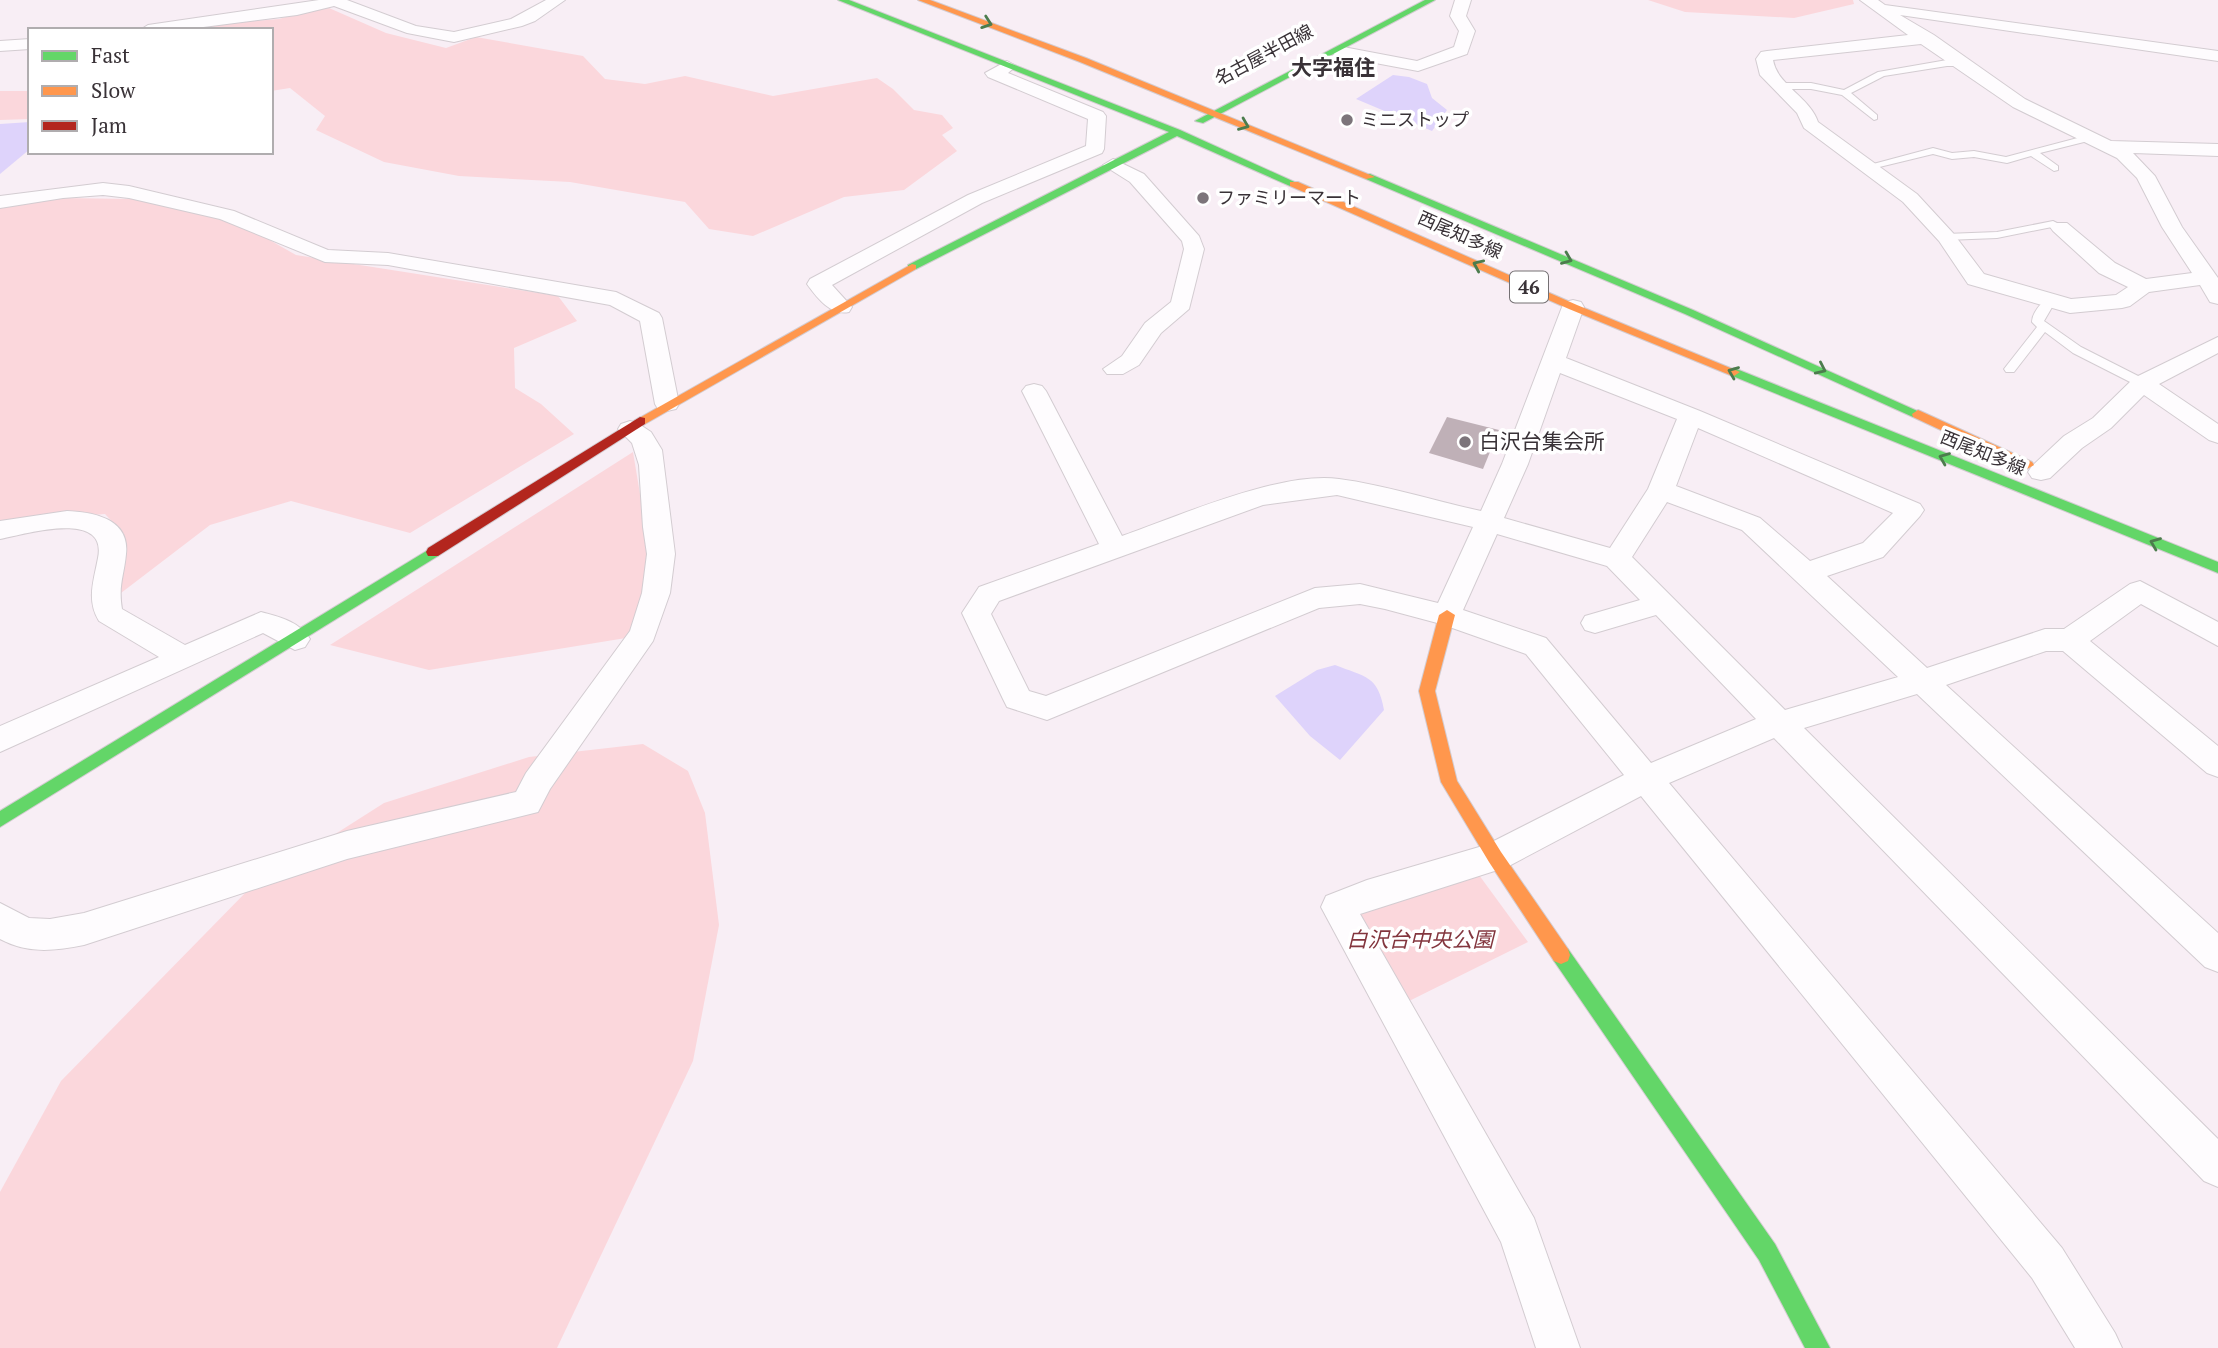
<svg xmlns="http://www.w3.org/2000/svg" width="2218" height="1348" font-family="'PT Serif','Noto Sans JP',serif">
<rect width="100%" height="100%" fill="#f8eef5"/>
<!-- green -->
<g fill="#fbd7dc">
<polygon points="1648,0 1853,0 1854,4 1794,18 1685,12"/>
<polygon points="329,8 386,33 446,48 476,37 583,56 605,79 645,84 685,76 773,96 877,78 893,89 914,110 942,115 953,128 942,135 957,151 904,190 844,197 753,236 709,229 685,202 570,182 459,176 384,162 316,130 325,116 290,88 271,91 271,30 202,30 201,25 279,19 310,10"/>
<polygon points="0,91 30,91 30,119 0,120"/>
<polygon points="60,198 133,199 217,218 259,234 296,255 558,296 577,321 514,348 515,388 541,404 574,434 410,533 291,501 210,525 121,593 124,534 105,514 0,522 0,206"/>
<polygon points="633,452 647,536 651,584 632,637 429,670 330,645"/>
<polygon points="643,744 688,771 705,813 719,925 693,1061 557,1348 0,1348 0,1192 61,1081 249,889 384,803 529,757"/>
<polygon points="1479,875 1528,942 1395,1008 1338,907"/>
</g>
<!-- water -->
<g fill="#ded3fb">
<polygon points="1393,75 1409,77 1427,84 1432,98 1447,110 1432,131 1356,99"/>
<polygon points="30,122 30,149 0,174 0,124"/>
<path d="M1335 665C1365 677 1378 675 1384 710L1340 760 1310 736 1275 696 1317 670Z"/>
</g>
<!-- building -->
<polygon fill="#bfb0b7" points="1447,417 1499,430 1483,469 1429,453"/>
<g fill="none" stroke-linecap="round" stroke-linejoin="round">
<defs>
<g id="lane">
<polygon points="1947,60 1964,60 1968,63 1964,66 1947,66 1884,76 1851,93 1877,115 1877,119 1874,120 1842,95 1811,89 1780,89 1775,86 1780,83 1811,83 1844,90 1878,72"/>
<polygon points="2089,135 2092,136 2092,140 2040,153 2058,166 2058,170 2054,171 2031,156 2007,163 1974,157 1952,159 1933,154 1867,170 1862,167 1933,148 1952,153 1974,151 2006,157"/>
<polygon points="2053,221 2065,227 2060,230 2052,227 1997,238 1946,240 1941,237 1946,234 1997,232"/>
<path d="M2049 299 2055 302 2044 321 2081 347 2146 380V386H2138L2073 353 2045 332 2014 372H2006L2004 369 2037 327 2032 322C2032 314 2041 301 2049 299Z"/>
</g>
<g id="street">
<polygon points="319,0 347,0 416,26 454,32 511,19 546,0 565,0 535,21 522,26 454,42 407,33 334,6 297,15 180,30 140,30 148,25"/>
<polygon points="1455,0 1471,0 1466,16 1475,31 1467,54 1418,71 1338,56 1330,51 1338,46 1417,61 1454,47 1459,31 1450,16"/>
<path d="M1860 0H1878L1885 5 2218 51V61L1900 15 1934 35 2025 99 2111 141 2218 144V156L2133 153 2155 176 2182 227 2218 278V304L2210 302 2200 285 2149 292 2130 306 2122 308 2070 313 1968 284 1939 241 1903 202 1804 128 1797 113 1760 75 1756 59 1761 52 1767 51 1908 35ZM1921 44 2013 107 2117 158 2137 178 2162 227 2192 273 2146 279 2115 263 2067 223H2053L2050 227 2053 231 2099 273 2128 287 2116 295 2071 299 1984 274 1953 233 1917 194 1818 122C1810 97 1777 85 1773 60Z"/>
<polygon points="30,39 30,49 0,51 0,41"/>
<path d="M1007 61 1016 66 1008 73 1103 112 1106 116 1104 149 1102 153 982 203 832 285 852 307 849 312C831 316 817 298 807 284L810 279 968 195 1086 146 1088 119 988 77 985 73Z"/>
<polygon points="1113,159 1144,174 1199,236 1204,249 1189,309 1161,333 1139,365 1123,374 1107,374 1103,369 1122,356 1145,323 1171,302 1184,249 1182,241 1130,182 1103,165"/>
<polygon points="103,183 129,186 234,211 328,250 388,253 616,292 659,313 662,318 679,404 676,409 667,411 658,409 655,404 640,321 610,305 388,265 325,262 220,219 129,198 103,195 63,198 0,208 0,196"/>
<path d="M1573 300 1581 302 1584 307 1566 358 1700 411 1920 504 1924 510 1920 516 1883 557 1827 576 1927 668 2045 629H2064L2130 584 2140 581 2218 622V646L2141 604 2090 641 2218 746V777L2207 773 2063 651H2046L1946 685 2218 933V972L2205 967 1917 694 1804 728 2218 1139V1187L2204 1181 1774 738 1669 783 2062 1248 2115 1333 2122 1348H2075L2032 1278 1641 796 1507 867 1360 914 1534 1218 1580 1348H1536L1501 1242 1321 907 1326 896 1367 880 1486 845 1624 775 1526 654 1441 624 1385 609 1360 604 1319 608 1047 720 1007 707 1003 699 962 613 979 587 1099 544 1022 391 1026 386 1034 384 1042 386 1046 391 1122 536C1179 516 1280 471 1339 479 1386 485 1434 501 1481 511L1502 464 1562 307 1565 302ZM1560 373 1677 419 1648 489 1610 548 1504 518 1528 464ZM1698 428 1893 513 1863 543 1810 561 1760 518 1676 486ZM1337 495 1473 527 1438 603 1360 584 1315 588 1046 696 1029 691 991 614 999 601 1263 505ZM1667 502 1742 530 1898 677 1785 710 1632 557ZM1497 534 1607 566 1640 600 1585 616 1581 623 1585 630 1595 633 1656 615 1756 719 1651 763 1546 638 1463 610Z"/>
<polygon points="2218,337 2218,353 2159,384 2218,424 2218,443 2209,440 2144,395 2111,428 2082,448 2050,478 2041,480 2032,478 2028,472 2032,466 2064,436 2093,418 2134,378"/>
<path d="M630 421 639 424 651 432 662 450 675 554 670 593 653 641 550 789 538 812 347 859 84 945C54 951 28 954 0 939V903L29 918 50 919 84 913 347 831 516 792 526 773 630 631 642 593 647 554 643 527 639 465 632 443 618 429 621 424Z"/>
<path d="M67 511C94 512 130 519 126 554 124 576 118 585 122 609L185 645 261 612C279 617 299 621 310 639L305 647 295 650 263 633 0 752V726L159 657 99 621C86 600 94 580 98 558 108 509 25 534 0 539V521Z"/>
</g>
<g id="fast">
<polygon points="838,0 849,0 1180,130 1299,184 1290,186 1177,136 916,269 908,269 908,265 1169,132"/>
<polygon points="1425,0 1435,0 1203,123 1195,121"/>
<polygon points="1370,174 1693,310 1924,414 1923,417 1913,417 1685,314 1366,179 1366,175"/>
<polygon points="1734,368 2218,562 2218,573 1730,375 1728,372"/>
<polygon points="433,547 440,552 438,556 0,827 0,811"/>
<polygon points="1561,946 1568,949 1775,1244 1830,1348 1805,1348 1759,1260 1554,961 1552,955 1554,949"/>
</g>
<g id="slow">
<polygon points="918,0 930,0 1086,58 1375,177 1366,179 1080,62"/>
<polygon points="1290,182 1298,182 1577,305 1740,372 1734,376 1730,375 1569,309 1290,186"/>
<polygon points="912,264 916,265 916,269 645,424 635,424 634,421"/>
<polygon points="1918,410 2032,462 2034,465 2027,469 2022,468 1913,417 1912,414"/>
<polygon points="1447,610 1455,615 1435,691 1457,781 1501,852 1568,949 1570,955 1568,961 1561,964 1554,961 1489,862 1441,782 1419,691 1439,615"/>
</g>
<polygon id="jam" points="640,417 645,418 645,424 438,556 428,556 426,552 428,548"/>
</defs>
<!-- lane casing -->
<use href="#lane" stroke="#d3ccd1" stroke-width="2"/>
<!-- street casing -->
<use href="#street" stroke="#d3ccd1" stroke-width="2"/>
<!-- fast casing -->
<use href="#fast" stroke="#d3ccd1" stroke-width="2"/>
<!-- slow casing -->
<use href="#slow" stroke="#d3ccd1" stroke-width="2"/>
<!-- jam casing -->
<use href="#jam" stroke="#d3ccd1" stroke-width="2"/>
<!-- lane -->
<use href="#lane" fill="#fefcfe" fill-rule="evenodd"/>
<!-- street -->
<use href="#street" fill="#fefcfe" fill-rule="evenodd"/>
<!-- fast -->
<use href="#fast" fill="#63d668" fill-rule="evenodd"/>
<!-- slow -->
<use href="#slow" fill="#ff974d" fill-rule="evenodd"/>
<!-- jam -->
<use href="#jam" fill="#b3261e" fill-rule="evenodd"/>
</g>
<!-- one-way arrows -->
<defs><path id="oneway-chevron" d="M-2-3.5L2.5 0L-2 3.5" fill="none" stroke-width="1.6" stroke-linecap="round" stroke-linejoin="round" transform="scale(1.75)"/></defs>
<g stroke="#4c7c4d">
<use href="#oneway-chevron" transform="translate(987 23) rotate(19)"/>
<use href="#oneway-chevron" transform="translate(1244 125) rotate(22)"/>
<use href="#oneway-chevron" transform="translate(1567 259) rotate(22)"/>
<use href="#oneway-chevron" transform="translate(1478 265) rotate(-156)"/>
<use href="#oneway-chevron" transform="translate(1821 369) rotate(25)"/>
<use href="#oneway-chevron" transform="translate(1733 372) rotate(-158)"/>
<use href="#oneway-chevron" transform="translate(1944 458) rotate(-158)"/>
<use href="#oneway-chevron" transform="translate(2155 543) rotate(-158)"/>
</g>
<!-- markers -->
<g fill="#7c747a" stroke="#fff" stroke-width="2.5">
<circle cx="1347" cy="120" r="7"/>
<circle cx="1203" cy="198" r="7"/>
<circle cx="1465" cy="442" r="7"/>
</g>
<g text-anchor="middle" stroke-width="7" stroke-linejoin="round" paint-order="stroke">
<!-- far-street labels -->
<g font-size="18" fill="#393237" stroke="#fff">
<text transform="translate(1264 55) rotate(-28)" y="6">名古屋半田線</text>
<text transform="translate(1460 235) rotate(24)" y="6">西尾知多線</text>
<text transform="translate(1983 453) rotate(22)" y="6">西尾知多線</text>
</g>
<!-- far-poi labels -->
<g font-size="18" fill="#393237" stroke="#fff" text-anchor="start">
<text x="1361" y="126">ミニストップ</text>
<text x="1217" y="204">ファミリーマート</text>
</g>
<!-- shield labels -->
<rect fill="#fff" stroke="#747073" stroke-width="2" x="1510" y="271.5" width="38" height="31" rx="5"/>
<g font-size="19" font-weight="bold" fill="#393237">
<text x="1529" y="294">46</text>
</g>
<!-- far-quarter labels -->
<g font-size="21" font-weight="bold" fill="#393237" stroke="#fff">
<text x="1333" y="75">大字福住</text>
</g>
<!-- poi labels -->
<g font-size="21" fill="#393237" stroke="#fff" text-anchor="start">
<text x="1479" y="449">白沢台集会所</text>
</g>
<!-- park labels -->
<g font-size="21" font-style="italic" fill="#83363e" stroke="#fff">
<text x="1420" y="947">白沢台中央公園</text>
</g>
</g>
<!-- legend -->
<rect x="28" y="28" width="245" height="126" fill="#ffffff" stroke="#b0adaf" stroke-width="2"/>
<rect x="42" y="51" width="35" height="10" fill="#63d668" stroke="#b0adaf" stroke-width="2"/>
<text x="91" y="63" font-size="21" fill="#393237">Fast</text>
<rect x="42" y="86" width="35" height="10" fill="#ff974d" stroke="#b0adaf" stroke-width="2"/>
<text x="91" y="98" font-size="21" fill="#393237">Slow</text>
<rect x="42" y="121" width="35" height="10" fill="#b3261e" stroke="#b0adaf" stroke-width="2"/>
<text x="91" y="133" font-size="21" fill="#393237">Jam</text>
</svg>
